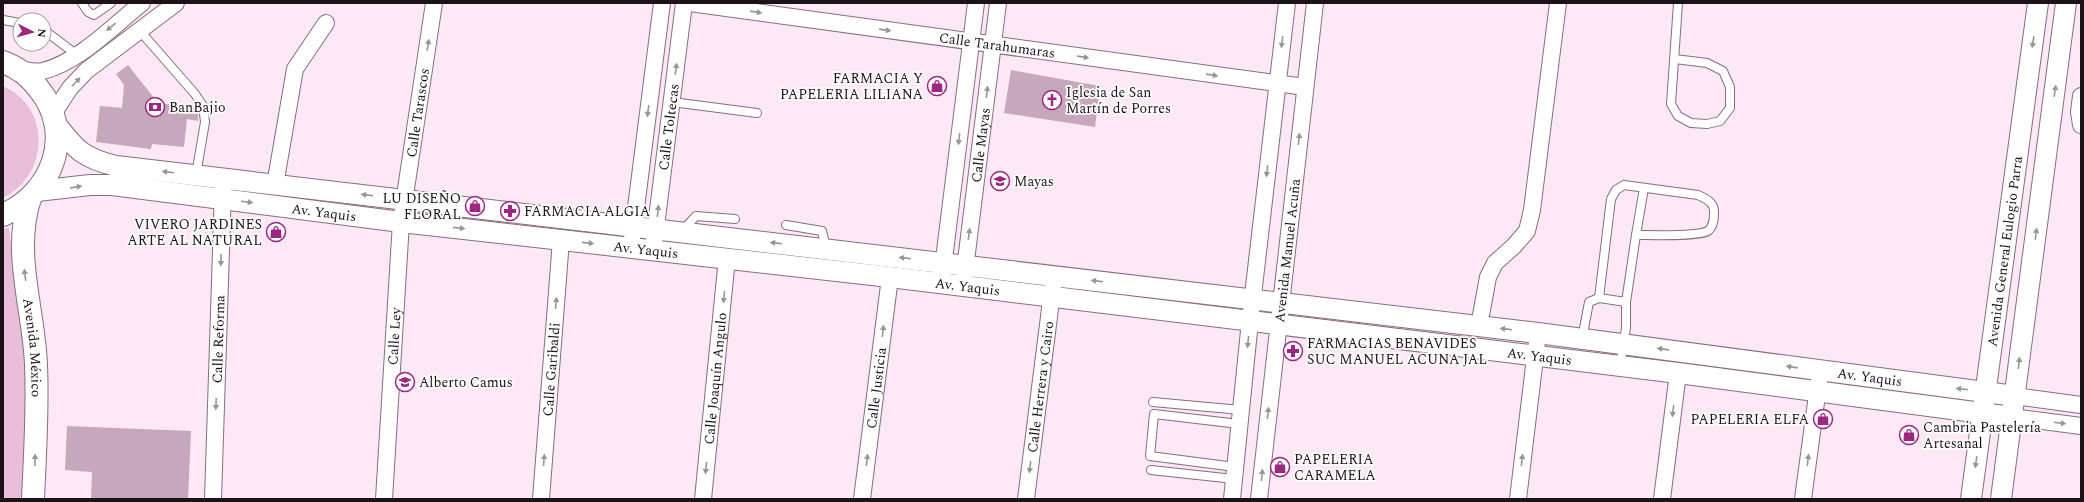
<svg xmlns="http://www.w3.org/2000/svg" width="2084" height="502" font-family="Spectral,serif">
<rect width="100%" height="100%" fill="#fce9f5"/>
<!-- green -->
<g fill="#e8bed9">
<path d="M3 86C52 108 49 175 3 198Z"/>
<polygon points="9,228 29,390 27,499 3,499 3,229"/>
</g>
<!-- building -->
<g fill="#c5a8bb">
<polygon points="128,65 158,103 198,108 198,121 187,119 184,147 152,144 151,149 96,142 100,106 122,108 124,85 116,74"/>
<polygon points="1011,70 1100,86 1095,127 1004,113"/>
<polygon points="67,426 191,431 188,499 91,499 92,472 65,470"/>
</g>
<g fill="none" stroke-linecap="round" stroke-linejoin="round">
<defs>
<g id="service">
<polyline points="82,3 88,12 94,15 111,3"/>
<polyline points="3,20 20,23"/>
<polyline points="44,30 77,55"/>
<polyline points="140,31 195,94 203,106 205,122 196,175"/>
<polyline points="1675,59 1707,63 1723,71 1730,87 1730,108 1720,121 1707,124 1691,123 1678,116 1671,104 1678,3"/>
<polyline points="672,102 757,113"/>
<polyline points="786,225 822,231 826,248"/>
<polyline points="681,232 696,216 735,219"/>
<polyline points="1636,235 1644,188"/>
<path d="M1599 298 1611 199 1616 190 1624 185 1698 195C1707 199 1715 203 1714 214 1714 220 1713 227 1708 231 1696 237 1651 235 1636 235L1626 302V328L1620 365"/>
<polyline points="1582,339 1589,302 1599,298 1626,302"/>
<polyline points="1153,402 1241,410"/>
<polyline points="1235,467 1150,456 1154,414 1239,424"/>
<polyline points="1151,470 1234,479"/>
</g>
<g id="minor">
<path id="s1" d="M690 3 1305 87"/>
<path d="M18 69C26 70 35 73 43 71 79 62 113 26 142 3"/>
<polyline points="2081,96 2079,112 2081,125"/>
<polyline points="53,114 70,88 86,71 176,3"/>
<polyline points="275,185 295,69 326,23"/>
<polyline points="631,247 662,3"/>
<path id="s2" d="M653 250 684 3"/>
<polyline points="942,275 976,3"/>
<path id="s3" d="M964 277 998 3"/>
<polyline points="1479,326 1488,277 1495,263 1514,246 1527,231 1532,210 1558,3"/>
<polyline points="2015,396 2081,405"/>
<polyline points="2012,417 2081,426"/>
<path id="s4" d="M213 499 223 188"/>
<path id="s5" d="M384 499 401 222 434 3"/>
<path id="s6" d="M541 499 561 240"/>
<path id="s7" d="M703 499 727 258"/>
<path id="s8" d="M862 499 890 277"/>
<path id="s9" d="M1026 499 1053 285"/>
<polyline points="1232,499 1250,321 1287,3"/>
<path id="s10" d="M1259 499 1315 3"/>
<polyline points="1518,499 1538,333"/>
<polyline points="1662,499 1678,373"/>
<polyline points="1803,499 1819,380"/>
</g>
<g id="tertiary">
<path id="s11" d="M56 124C76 150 83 158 116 166L1538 333 2015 396"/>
<path id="s12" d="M37 191 90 185H112L401 222 890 277 1678 373 2012 417"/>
<path id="s13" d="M1971 499 2038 3"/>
<polyline points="2001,499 2066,3"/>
</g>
<g id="secondary">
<path d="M3 62C17 67 30 77 39 89 75 134 53 193 3 215"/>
<path id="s14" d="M30 198C12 253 34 309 36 365 38 409 35 454 33 499"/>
</g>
</defs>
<!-- service casing -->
<use href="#service" stroke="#886d7f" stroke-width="10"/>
<!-- minor casing -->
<use href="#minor" stroke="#886d7f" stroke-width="18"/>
<!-- tertiary casing -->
<use href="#tertiary" stroke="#886d7f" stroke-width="22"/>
<!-- secondary casing -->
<use href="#secondary" stroke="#886d7f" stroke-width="24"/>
<!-- service -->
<use href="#service" stroke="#fff" stroke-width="8"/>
<!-- minor -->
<use href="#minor" stroke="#fff" stroke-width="16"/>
<!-- tertiary -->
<use href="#tertiary" stroke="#fff" stroke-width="20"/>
<!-- secondary -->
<use href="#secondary" stroke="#fff" stroke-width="22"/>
</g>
<!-- one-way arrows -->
<defs><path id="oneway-solid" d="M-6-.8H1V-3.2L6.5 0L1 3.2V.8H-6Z"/></defs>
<g fill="#999498">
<use href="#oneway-solid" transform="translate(756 12) rotate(8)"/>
<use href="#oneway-solid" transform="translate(111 27) rotate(141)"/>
<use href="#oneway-solid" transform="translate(885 30) rotate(8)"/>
<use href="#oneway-solid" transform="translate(1282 42) rotate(97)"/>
<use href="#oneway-solid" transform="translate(2033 42) rotate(98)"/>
<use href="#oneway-solid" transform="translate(428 45) rotate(-81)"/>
<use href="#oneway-solid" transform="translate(1083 57) rotate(8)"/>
<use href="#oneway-solid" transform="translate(676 69) rotate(-83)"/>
<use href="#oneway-solid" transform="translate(1212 75) rotate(8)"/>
<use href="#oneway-solid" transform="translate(76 82) rotate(-46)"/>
<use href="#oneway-solid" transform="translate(2055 91) rotate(-82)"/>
<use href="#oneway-solid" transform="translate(987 92) rotate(-83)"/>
<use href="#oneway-solid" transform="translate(648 111) rotate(97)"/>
<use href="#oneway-solid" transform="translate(959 139) rotate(97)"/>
<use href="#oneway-solid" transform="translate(1299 139) rotate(-83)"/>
<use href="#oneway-solid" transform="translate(1267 171) rotate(97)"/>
<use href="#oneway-solid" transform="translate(168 172) rotate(-173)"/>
<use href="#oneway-solid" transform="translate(76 187) rotate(-8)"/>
<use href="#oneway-solid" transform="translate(367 195) rotate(-173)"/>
<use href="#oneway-solid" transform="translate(247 202) rotate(7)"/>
<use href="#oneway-solid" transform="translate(658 211) rotate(-83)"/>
<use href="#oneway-solid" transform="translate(459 228) rotate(6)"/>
<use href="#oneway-solid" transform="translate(969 234) rotate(-83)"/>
<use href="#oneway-solid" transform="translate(2036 234) rotate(-83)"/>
<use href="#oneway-solid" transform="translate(588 243) rotate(6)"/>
<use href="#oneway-solid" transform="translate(776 243) rotate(-173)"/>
<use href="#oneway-solid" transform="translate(905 258) rotate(-173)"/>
<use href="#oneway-solid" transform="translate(221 260) rotate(92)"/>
<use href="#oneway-solid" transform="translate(25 275) rotate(-97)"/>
<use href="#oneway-solid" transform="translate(1097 281) rotate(-173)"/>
<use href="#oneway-solid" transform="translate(724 297) rotate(96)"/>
<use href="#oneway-solid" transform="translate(556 303) rotate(-85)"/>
<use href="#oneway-solid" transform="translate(1506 329) rotate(-173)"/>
<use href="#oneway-solid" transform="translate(883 331) rotate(-83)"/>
<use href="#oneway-solid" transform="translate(1248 342) rotate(96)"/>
<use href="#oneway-solid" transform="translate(1663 349) rotate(-172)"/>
<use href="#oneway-solid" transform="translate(2019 363) rotate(-83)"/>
<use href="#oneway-solid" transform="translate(1792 367) rotate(-172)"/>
<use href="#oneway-solid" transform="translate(1962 389) rotate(-173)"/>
<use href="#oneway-solid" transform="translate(216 404) rotate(92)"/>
<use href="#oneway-solid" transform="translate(1673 411) rotate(97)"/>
<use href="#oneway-solid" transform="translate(1268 413) rotate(-84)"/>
<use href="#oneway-solid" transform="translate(2060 423) rotate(7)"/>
<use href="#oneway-solid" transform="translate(35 460) rotate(-88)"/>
<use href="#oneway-solid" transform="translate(544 460) rotate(-85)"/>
<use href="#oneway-solid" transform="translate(867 460) rotate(-83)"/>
<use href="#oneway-solid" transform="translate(1522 460) rotate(-83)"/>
<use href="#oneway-solid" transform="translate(1808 460) rotate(-83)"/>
<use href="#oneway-solid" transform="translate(1976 462) rotate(98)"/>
<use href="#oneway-solid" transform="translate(1030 467) rotate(97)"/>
<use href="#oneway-solid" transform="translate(706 468) rotate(96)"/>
<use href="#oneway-solid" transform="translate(1262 475) rotate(-84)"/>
</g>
<!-- icons -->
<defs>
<symbol id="shop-ring" viewBox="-11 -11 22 22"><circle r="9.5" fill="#fdfdfd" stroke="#9c2681" stroke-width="1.5"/><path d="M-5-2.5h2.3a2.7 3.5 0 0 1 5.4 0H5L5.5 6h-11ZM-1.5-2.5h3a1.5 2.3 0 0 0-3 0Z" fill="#9c2681"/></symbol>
<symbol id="church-ring" viewBox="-11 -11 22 22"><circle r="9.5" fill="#fdfdfd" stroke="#9c2681" stroke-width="1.5"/><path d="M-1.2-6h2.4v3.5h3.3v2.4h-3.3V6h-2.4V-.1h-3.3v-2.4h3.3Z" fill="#9c2681"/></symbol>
<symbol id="bank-ring" viewBox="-11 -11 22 22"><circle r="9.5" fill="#fdfdfd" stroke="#9c2681" stroke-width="1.5"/><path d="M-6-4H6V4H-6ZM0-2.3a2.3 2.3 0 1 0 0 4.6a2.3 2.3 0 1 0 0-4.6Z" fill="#9c2681"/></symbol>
<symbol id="school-ring" viewBox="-11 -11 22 22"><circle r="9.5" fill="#fdfdfd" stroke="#9c2681" stroke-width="1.5"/><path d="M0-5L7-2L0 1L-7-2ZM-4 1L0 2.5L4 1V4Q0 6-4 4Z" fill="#9c2681"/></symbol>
<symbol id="pharmacy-ring" viewBox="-11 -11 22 22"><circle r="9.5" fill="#fdfdfd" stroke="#9c2681" stroke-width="1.5"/><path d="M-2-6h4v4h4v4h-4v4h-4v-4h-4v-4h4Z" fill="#9c2681"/></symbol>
</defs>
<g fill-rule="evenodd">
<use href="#shop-ring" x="926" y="75" width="22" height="22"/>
<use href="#church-ring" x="1041" y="89" width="22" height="22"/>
<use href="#bank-ring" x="144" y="96" width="22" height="22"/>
<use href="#school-ring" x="989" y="170" width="22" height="22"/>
<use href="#shop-ring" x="464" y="195" width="22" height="22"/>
<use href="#pharmacy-ring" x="499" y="200" width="22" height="22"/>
<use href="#shop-ring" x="265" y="221" width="22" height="22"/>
<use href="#pharmacy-ring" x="1282" y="340" width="22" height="22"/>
<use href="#school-ring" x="394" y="371" width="22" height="22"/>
<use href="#shop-ring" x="1812" y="408" width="22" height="22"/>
<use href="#shop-ring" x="1898" y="424" width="22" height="22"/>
<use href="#shop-ring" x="1269" y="456" width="22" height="22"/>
</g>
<g text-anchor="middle" stroke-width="3.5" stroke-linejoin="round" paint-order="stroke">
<!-- street labels -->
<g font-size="14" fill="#1c1219" stroke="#fdfdfd">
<text dy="5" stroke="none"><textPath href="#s1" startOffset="310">Calle Tarahumaras</textPath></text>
<text dy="5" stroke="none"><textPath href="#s5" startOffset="388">Calle Tarascos</textPath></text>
<text dy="5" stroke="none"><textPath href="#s2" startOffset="124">Calle Toltecas</textPath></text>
<text dy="5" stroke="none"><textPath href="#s3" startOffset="133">Calle Mayas</textPath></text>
<text dy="5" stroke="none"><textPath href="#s12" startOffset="289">Av. Yaquis</textPath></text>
<text dy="5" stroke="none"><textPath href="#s12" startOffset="613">Av. Yaquis</textPath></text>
<text dy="5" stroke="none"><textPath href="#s10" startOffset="250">Avenida Manuel Acuña</textPath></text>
<text dy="5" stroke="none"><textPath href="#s13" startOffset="250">Avenida General Eulogio Parra</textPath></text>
<text dy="5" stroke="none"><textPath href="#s12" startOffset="937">Av. Yaquis</textPath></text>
<text dy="5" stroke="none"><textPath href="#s5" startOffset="163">Calle Ley</textPath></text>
<text dy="5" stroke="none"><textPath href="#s4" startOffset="160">Calle Reforma</textPath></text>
<text dy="5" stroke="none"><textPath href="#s14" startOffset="151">Avenida México</textPath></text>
<text dy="5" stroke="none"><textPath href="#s12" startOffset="1513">Av. Yaquis</textPath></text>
<text dy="5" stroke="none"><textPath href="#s6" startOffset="130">Calle Garibaldi</textPath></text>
<text dy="5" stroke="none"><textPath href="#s7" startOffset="121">Calle Joaquín Angulo</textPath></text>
<text dy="5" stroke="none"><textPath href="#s11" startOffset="1842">Av. Yaquis</textPath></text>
<text dy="5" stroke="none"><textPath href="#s9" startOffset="113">Calle Herrera y Cairo</textPath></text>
<text dy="5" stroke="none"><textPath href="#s8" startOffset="112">Calle Justicia</textPath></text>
</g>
<!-- poi labels -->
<g font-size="14" fill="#1c1219" stroke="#fdfdfd" text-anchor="start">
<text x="923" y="83" text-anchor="end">FARMACIA Y<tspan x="923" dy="16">PAPELERIA LILIANA</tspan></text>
<text x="1066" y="97">Iglesia de San<tspan x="1066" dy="16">Martín de Porres</tspan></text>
<text x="169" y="112">BanBajio</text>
<text x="1014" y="186">Mayas</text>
<text x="461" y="203" text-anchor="end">LU DISEÑO<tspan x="461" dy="16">FLORAL</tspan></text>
<text x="524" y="216">FARMACIA ALGIA</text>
<text x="262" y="229" text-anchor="end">VIVERO JARDINES<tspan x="262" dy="16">ARTE AL NATURAL</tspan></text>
<text x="1307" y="348">FARMACIAS BENAVIDES<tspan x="1307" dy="16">SUC MANUEL ACUNA JAL</tspan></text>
<text x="419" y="387">Alberto Camus</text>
<text x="1809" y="424" text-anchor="end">PAPELERIA ELFA</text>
<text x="1923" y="432">Cambria Pastelería<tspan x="1923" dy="16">Artesanal</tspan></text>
<text x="1294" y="464">PAPELERIA<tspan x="1294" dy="16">CARAMELA</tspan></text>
</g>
</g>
<!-- border -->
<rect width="2084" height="502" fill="none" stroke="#1c1219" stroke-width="8"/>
<!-- north arrow -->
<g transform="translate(32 32) rotate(96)"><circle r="19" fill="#fdfdfd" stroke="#a39fa2"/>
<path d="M0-3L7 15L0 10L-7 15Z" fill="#9c2681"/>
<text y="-6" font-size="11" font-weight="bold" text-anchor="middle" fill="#1c1219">N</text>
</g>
</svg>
